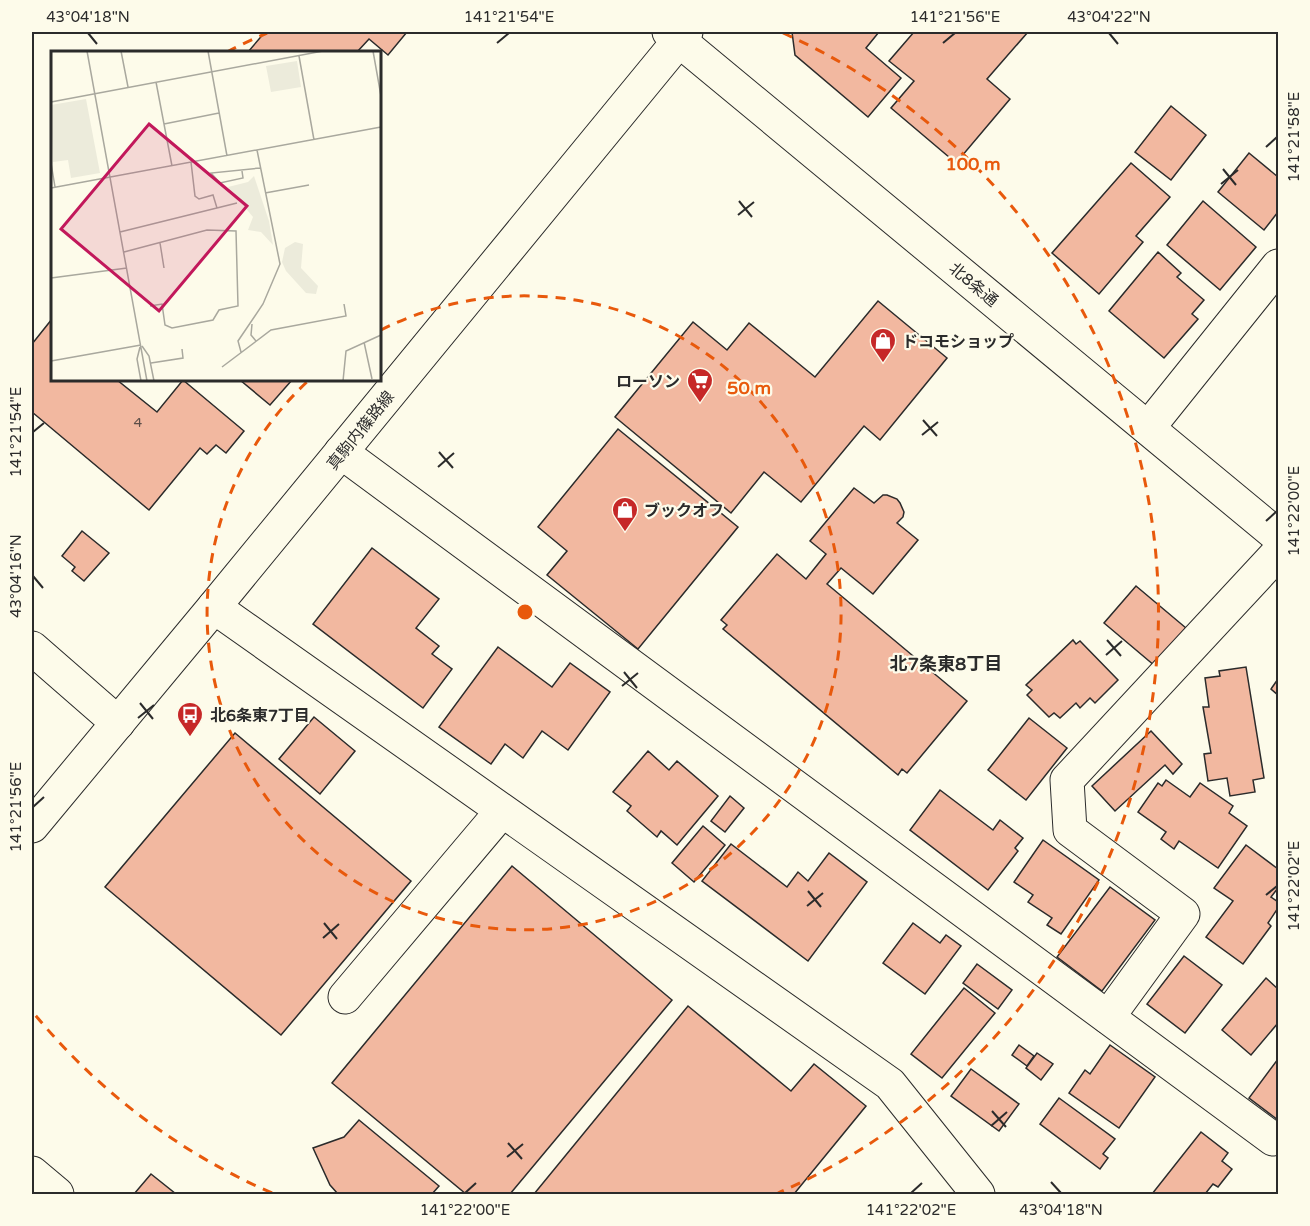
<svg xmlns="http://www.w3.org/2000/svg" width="1310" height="1226" font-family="'Varela Round','Noto Sans JP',sans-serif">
<rect width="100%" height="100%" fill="#fdfbea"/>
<!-- building -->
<g fill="#f2b8a0" stroke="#2b2b2b" stroke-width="1.5">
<polygon points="265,32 407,32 388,55 369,39 357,52 248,52"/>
<polygon points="792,32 879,32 866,48 901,78 868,117 795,55"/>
<polygon points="914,32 1028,32 987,79 1010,99 956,163 891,108 914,81 889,61"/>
<polygon points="1171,106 1206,135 1171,180 1135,152"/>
<polygon points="1249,153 1278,177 1278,212 1264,230 1218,192"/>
<polygon points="1131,163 1170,197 1136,236 1143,242 1099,294 1052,253"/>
<polygon points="1203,201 1256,247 1220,290 1167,245"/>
<polygon points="1158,252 1181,273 1177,277 1204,300 1192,314 1198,319 1164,358 1109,311"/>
<polygon points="878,301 947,358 880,440 864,426 801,502 764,472 731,513 615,417 693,322 727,350 749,323 815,377"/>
<polygon points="52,319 52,380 117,380 157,412 183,380 244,431 226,453 216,445 207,454 200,448 149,510 32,412 32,344"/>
<polygon points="240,380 292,380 270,405"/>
<polygon points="618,429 738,527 638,649 547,575 567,551 538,527"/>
<polygon points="854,488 874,503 883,495 887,495 897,499 900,503 904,512 903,517 897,523 918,540 873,594 841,568 827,584 967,701 907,773 902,769 898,775 723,629 727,625 721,620 777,554 806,579 826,554 810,541"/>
<polygon points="82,531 109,553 84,581 72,571 75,567 62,556"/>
<polygon points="372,548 439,599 416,628 439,646 432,654 452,669 423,708 313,624"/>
<polygon points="1136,586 1186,628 1155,666 1104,623"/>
<polygon points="1073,640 1076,644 1080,641 1118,680 1095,703 1090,698 1080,708 1076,703 1060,718 1054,713 1049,717 1027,695 1032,690 1026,685"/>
<polygon points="498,647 552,687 570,663 610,692 568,750 542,731 523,758 505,744 491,764 439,727"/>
<polygon points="1246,667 1264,778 1253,780 1255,792 1230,796 1227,778 1208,781 1204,754 1211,753 1203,707 1209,707 1205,678 1220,676 1219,671"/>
<polygon points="1278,679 1278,695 1271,689"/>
<polygon points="314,717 355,751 320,794 279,759"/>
<polygon points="1029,718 1067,748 1026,800 988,770"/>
<polygon points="1151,731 1182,764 1173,774 1165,765 1115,811 1092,786"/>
<polygon points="235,733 411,881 281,1035 105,887"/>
<polygon points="648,751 669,770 677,761 718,796 677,845 661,831 657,837 627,811 631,806 613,792"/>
<polygon points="1166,780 1190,797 1200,783 1233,806 1229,813 1247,826 1218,868 1179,841 1174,849 1161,839 1166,832 1138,812 1158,783 1162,786"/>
<polygon points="940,790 993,830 1000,820 1023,838 1015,848 1018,851 988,890 910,830"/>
<polygon points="730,796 744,808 725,832 711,821"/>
<polygon points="703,826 725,845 694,882 672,863"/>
<polygon points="1043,840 1099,880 1061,934 1047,925 1052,918 1028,902 1033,895 1014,882"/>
<polygon points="731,844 787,887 798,872 808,881 829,853 867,882 808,961 702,881"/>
<polygon points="1246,845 1278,869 1278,888 1271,897 1278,902 1278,908 1268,923 1271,926 1243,964 1206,937 1233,901 1214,888"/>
<polygon points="512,866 672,1000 510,1194 466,1194 332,1083"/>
<polygon points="1110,887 1155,920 1102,991 1057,957"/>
<polygon points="913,923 940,943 946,935 961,946 925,994 883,963"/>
<polygon points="1184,956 1222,985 1185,1033 1147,1004"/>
<polygon points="977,964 1012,990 998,1009 963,983"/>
<polygon points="1266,978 1278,989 1278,1023 1251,1055 1222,1030"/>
<polygon points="964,988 995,1013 942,1078 911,1054"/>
<polygon points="688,1006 791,1091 814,1064 866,1106 794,1194 534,1194"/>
<polygon points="1019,1045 1034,1056 1027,1066 1012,1055"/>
<polygon points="1110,1045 1155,1077 1119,1128 1069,1093 1085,1070 1090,1074"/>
<polygon points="1037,1053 1053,1064 1041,1080 1026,1068"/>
<polygon points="1278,1059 1278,1120 1249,1098"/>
<polygon points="971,1069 1019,1104 999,1131 951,1096"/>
<polygon points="1059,1098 1115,1139 1103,1154 1108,1158 1100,1169 1040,1124"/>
<polygon points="359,1120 439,1186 432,1194 338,1194 330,1185 313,1148 344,1137"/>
<polygon points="1201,1132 1228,1153 1222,1161 1232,1169 1218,1187 1213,1184 1205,1194 1152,1194"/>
<polygon points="151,1174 176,1194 134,1194"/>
</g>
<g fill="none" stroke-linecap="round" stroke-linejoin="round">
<defs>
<g id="minor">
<polyline points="669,32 1278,536"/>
<polyline points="1148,428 1278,266"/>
<polyline points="341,452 1273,1139"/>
<polyline points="214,607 890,1084 978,1194"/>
<polyline points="32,648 118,723"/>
<polyline points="345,997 502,811"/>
<polyline points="1108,1017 1183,914 1070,830 1067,780 1278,553"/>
<polyline points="32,1173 57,1194"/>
</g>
<polyline id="major" points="32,826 214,607 686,32"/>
</defs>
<!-- minor casing -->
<use href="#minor" stroke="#2b2b2b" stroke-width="35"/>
<!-- major casing -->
<use href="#major" stroke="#2b2b2b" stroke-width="35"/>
<!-- minor -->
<use href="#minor" stroke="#fdfbea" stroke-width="33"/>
<!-- major -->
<use href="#major" stroke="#fdfbea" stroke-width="33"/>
</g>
<!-- ticks -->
<path fill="none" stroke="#2b2b2b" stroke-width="2" d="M88 33 97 44M1109 33 1118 44M497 43 509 33M943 43 955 33M1266 147 1277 137M1223 169 1236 185M1221 184 1238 170M739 201 752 217M738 215 754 202M923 420 937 436M33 432 44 423M922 435 938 422M439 452 453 468M438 467 454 453M1266 521 1277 511M33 576 43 588M1107 640 1121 656M1106 655 1122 641M624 672 637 688M622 686 638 673M140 703 153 719M138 718 154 705M33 807 44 797M808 891 821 907M1266 895 1277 886M807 906 823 893M324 923 337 939M323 938 339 924M992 1111 1006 1127M991 1126 1007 1112M508 1143 522 1159M507 1157 523 1144M1051 1182 1061 1193M465 1193 476 1183M911 1193 922 1183"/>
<!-- distance rings -->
<g fill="none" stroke="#e8590c" stroke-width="3" stroke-dasharray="10 8">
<path d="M381 330A317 317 0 1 1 309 380"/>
<path d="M272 1193A634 634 0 0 1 32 1011M227 52A634 634 0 0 1 267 33M783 33A634 634 0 0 1 778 1193"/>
</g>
<!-- icons -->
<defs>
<symbol id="shop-pin" viewBox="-11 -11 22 30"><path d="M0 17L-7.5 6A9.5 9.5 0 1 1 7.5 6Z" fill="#c62828" stroke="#fdfbea"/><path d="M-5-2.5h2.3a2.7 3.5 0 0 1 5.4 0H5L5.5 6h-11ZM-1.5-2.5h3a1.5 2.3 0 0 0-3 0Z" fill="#fff"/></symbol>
<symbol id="supermarket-pin" viewBox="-11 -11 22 30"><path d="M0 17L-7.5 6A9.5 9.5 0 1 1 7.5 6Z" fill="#c62828" stroke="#fdfbea"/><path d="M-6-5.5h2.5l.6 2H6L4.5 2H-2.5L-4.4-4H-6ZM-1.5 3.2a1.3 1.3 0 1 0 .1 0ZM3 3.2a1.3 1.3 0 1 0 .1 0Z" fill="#fff"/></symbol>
<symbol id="bus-pin" viewBox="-11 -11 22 30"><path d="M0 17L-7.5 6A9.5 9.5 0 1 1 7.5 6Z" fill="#c62828" stroke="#fdfbea"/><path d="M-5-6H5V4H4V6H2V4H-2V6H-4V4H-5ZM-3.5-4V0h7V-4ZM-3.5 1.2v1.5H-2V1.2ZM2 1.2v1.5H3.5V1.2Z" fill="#fff"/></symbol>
</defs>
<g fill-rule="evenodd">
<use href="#shop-pin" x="868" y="326" width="30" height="40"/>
<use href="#supermarket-pin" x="685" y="366" width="30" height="40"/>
<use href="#shop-pin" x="610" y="495" width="30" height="40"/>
<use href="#bus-pin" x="175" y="700" width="30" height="40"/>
</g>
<g text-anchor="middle" stroke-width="4.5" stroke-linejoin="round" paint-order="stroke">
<!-- number labels -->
<g font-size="14" fill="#5d4e48">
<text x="138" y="427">4</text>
</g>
<!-- street labels -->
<g font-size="16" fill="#2b2b2b" stroke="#fdfbea">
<text transform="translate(974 284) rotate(40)" y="6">北8条通</text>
<text transform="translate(360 430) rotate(-51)" y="6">真駒内篠路線</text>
</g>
<!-- poi labels -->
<g font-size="16" font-weight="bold" fill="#2b2b2b" stroke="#fdfbea" text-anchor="start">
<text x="902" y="347">ドコモショップ</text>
<text x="680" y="387" text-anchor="end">ローソン</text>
<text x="644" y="516">ブックオフ</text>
<text x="210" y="721">北6条東7丁目</text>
</g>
<!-- neighbourhood labels -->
<g font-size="18" font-weight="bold" fill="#2b2b2b" stroke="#fdfbea">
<text x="946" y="670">北7条東8丁目</text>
</g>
</g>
<!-- overview -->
<g transform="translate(51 51)">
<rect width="330" height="330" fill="#fdfbea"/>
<path d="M246 10 250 36 220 41 215 15ZM35 48 49 122 20 127 17 109 2 111 0 54ZM203 125 218 170 222 194 210 181 197 179 202 166 177 136 197 131ZM244 191 252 193 250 217 267 235 265 243 255 242 235 220 231 211 234 197Z" fill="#ecebdb"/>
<path fill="none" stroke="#a9a89e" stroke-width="1.5" d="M36 0 96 330M70 0 77 36M157 0 176 105M322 0 330 45M248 5 263 89M105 31 121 115M0 51 272 0M113 73 168 62M140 111 144 145 148 148 162 144 166 157M0 112 4 136M191 120 192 127 169 132 160 122 209 117M0 137 330 76M214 142 258 134M69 181 186 152M109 192 113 217M73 201 156 179 185 180 187 255 168 259 162 269 121 277 114 274 111 253 99 255M0 227 76 217M201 273 200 284 205 290M313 291 321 328M91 295 98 305 103 330M89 296 86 308 90 330M190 301 187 290 212 253 229 213 206 99M0 310 90 294M100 312 132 307 131 298M171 316 220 279 295 265 293 253M292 330 295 300 330 284"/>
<path fill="#c2185b" fill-opacity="0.15" stroke="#c2185b" stroke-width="3" d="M98 73 196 155 108 260 10 178Z"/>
<rect width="330" height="330" fill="none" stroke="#2b2b2b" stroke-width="3"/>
</g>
<circle cx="525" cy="612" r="9" fill="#e8590c" stroke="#fdfbea" stroke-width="3"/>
<g font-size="18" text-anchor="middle" font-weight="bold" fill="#e8590c" stroke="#fdfbea" stroke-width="4.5" stroke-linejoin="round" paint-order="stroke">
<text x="973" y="170">100 m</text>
<text x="749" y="394">50 m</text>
</g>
<!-- border -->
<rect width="1310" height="1226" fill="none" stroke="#fdfbea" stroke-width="66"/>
<rect x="33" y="33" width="1244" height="1160" fill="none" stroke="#2b2b2b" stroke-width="2"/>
<g font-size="15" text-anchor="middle" fill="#2b2b2b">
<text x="88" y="22">43°04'18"N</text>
<text x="509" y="22">141°21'54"E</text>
<text x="955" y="22">141°21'56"E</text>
<text x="1109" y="22">43°04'22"N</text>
<text transform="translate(1294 137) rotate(-90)" y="5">141°21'58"E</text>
<text transform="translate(16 432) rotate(-90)" y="5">141°21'54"E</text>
<text transform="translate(1294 511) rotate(-90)" y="5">141°22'00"E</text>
<text transform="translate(16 576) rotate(-90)" y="5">43°04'16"N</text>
<text transform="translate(16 807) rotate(-90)" y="5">141°21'56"E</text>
<text transform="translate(1294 886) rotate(-90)" y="5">141°22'02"E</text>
<text x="465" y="1215">141°22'00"E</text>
<text x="911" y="1215">141°22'02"E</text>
<text x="1061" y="1215">43°04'18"N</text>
</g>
</svg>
